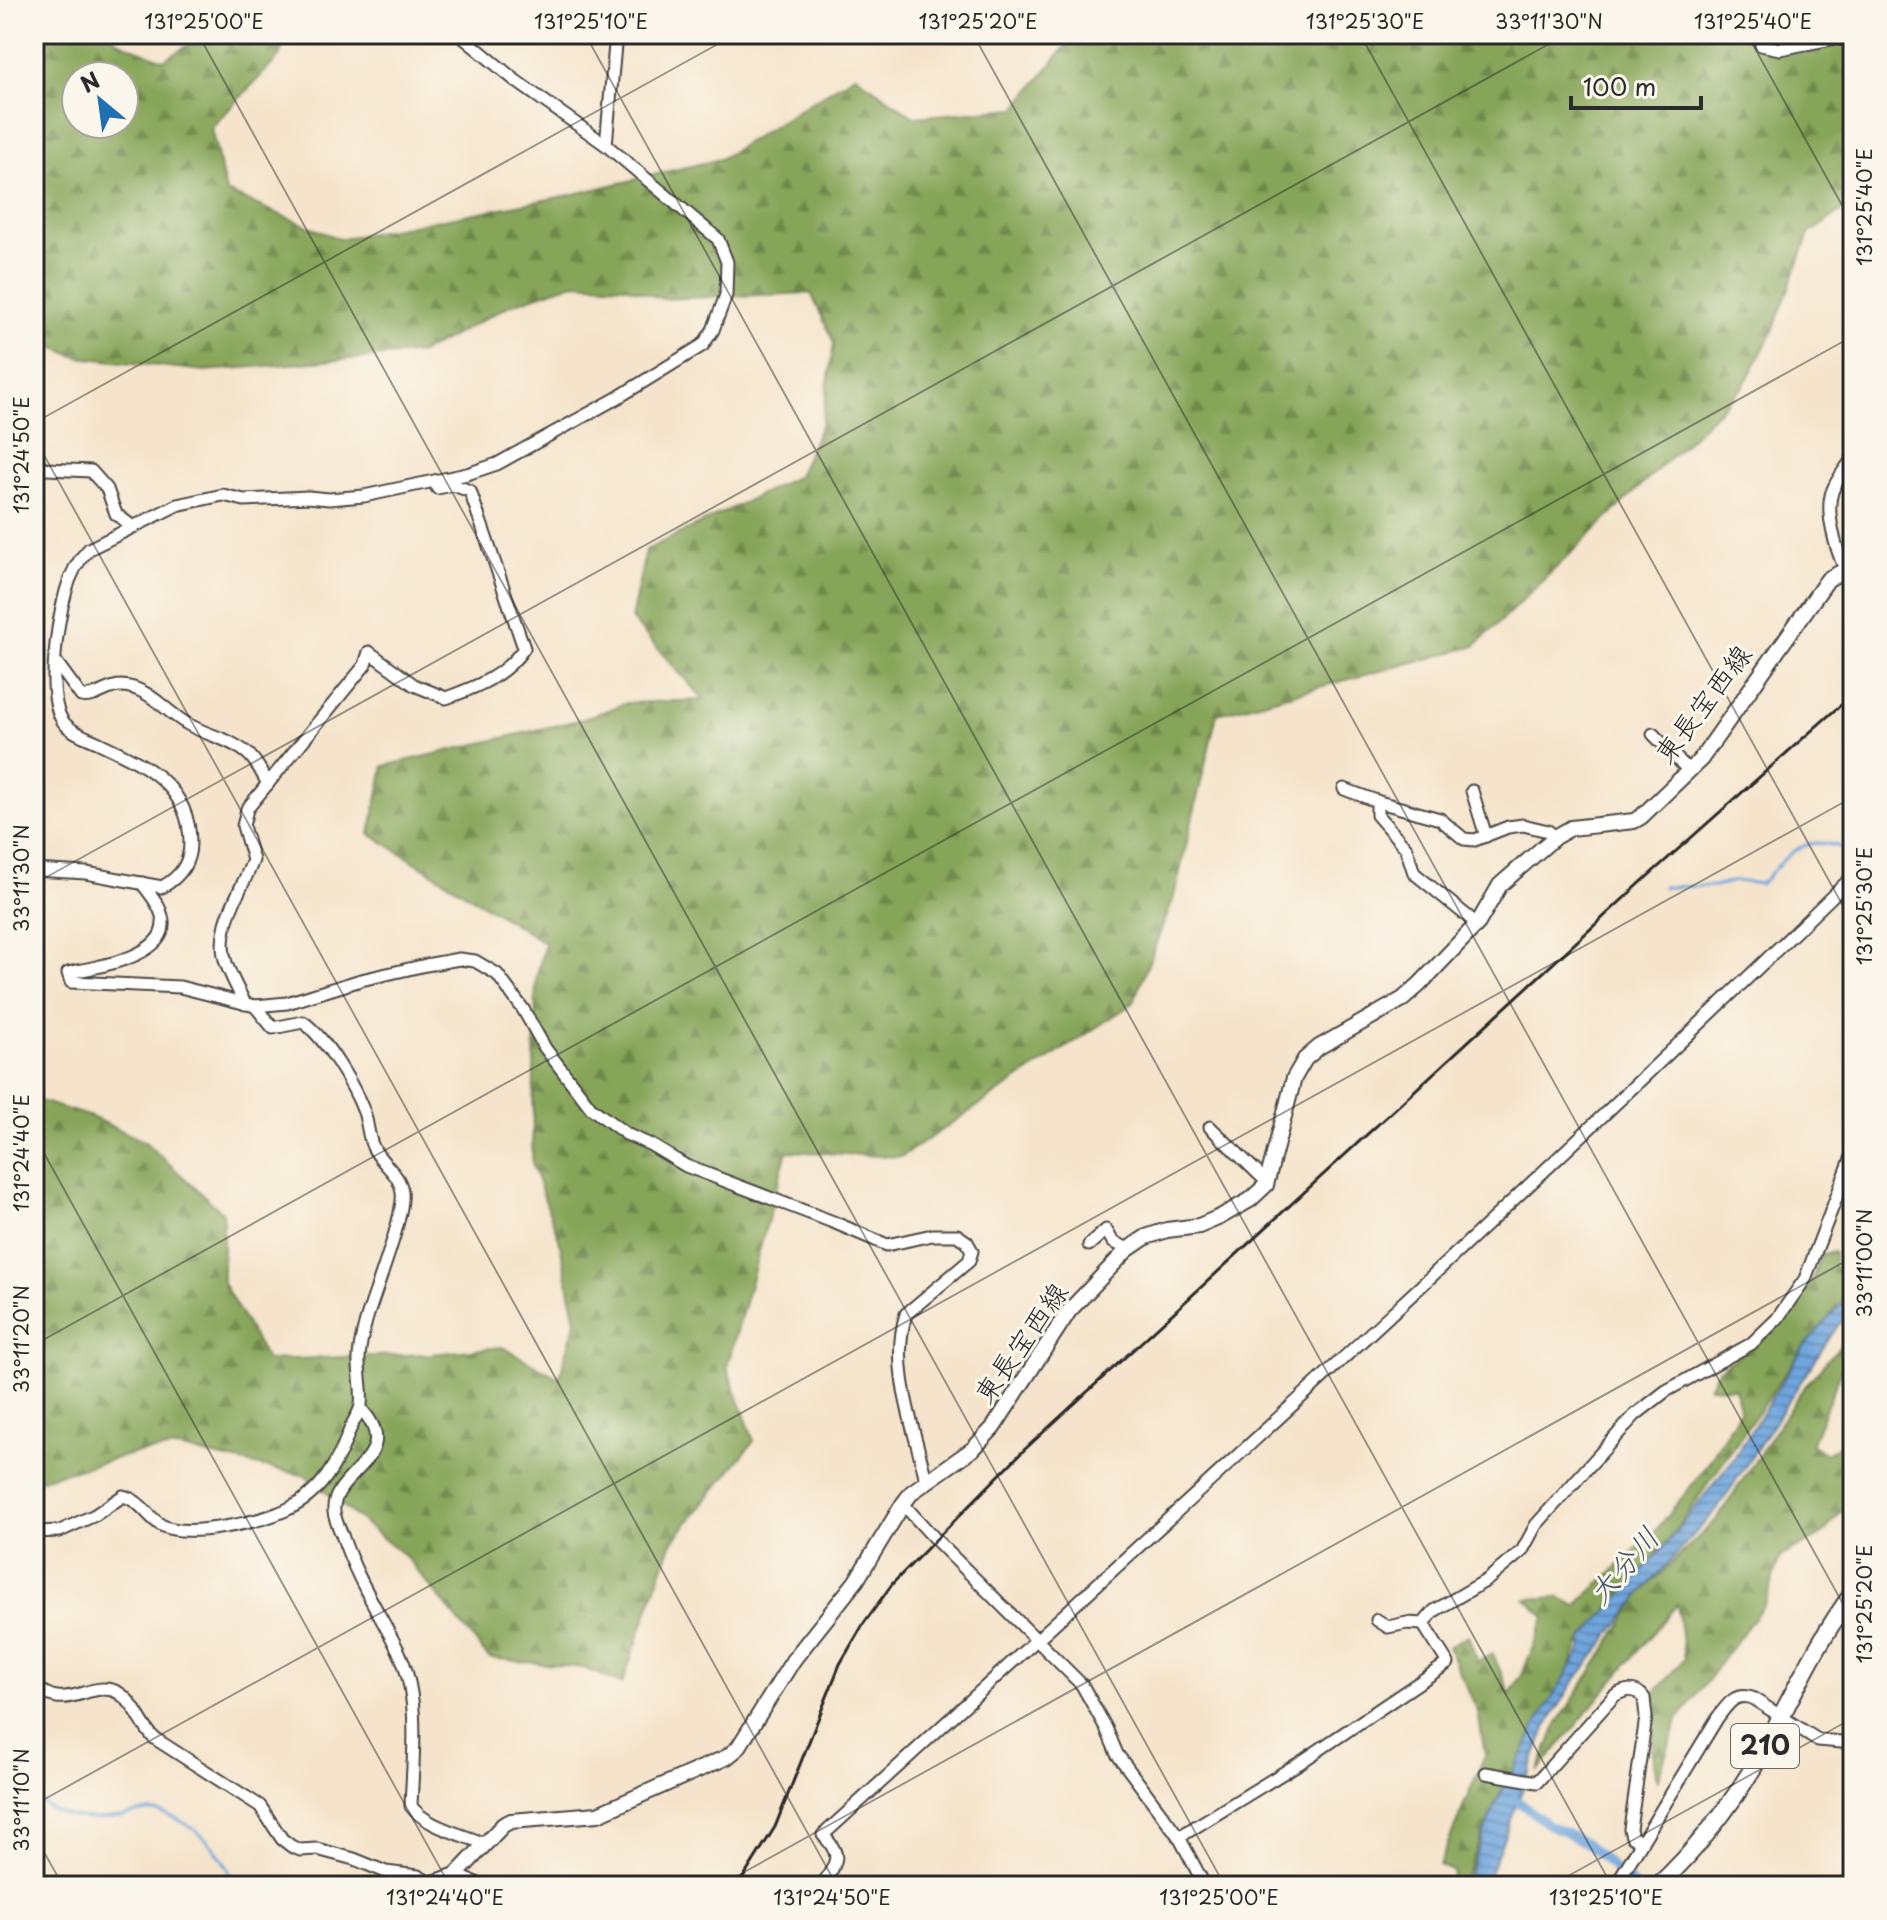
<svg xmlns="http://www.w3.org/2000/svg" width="1887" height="1920" font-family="'Playpen Sans','Klee One',sans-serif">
<defs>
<pattern id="forest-firs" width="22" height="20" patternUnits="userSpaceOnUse" patternTransform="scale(2)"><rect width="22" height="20" fill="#86a558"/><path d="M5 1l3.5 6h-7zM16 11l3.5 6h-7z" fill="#6e8749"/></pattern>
<pattern id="water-rules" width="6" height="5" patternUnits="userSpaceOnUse" patternTransform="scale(2)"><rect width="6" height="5" fill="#6fa5dd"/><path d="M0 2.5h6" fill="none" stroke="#5b87b3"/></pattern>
</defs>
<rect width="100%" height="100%" fill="#fbf7ec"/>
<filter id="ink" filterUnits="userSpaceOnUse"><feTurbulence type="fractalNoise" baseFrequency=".0125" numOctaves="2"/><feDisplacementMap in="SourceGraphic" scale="16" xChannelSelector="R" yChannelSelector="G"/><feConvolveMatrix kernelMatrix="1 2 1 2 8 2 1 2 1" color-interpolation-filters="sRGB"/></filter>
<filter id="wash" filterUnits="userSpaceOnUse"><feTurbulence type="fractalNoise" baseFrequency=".006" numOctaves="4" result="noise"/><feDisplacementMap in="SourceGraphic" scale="32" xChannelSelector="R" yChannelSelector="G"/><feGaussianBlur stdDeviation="1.8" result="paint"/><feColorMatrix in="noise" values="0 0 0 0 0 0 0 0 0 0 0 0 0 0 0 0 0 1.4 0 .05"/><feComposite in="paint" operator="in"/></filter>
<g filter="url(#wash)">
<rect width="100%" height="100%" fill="#f5e4cb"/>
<!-- forest -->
<g fill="url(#forest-firs)" stroke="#586842" stroke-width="2" fill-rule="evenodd">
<path d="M34 34H111L117 41 163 60 206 34H287L279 57 211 128 226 192 339 239 570 195 720 159 855 75 914 117 1016 108 1075 34H1853V203L1809 234 1773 331 1743 387 1475 646 1217 714 1174 897 1133 1003 901 1157 787 1151 727 1367 754 1441 672 1542 622 1684 583 1668 489 1658 406 1557 306 1476 177 1448 136 1453 34 1481V1099L91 1117 144 1141 223 1213V1283L267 1360 431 1354 502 1347 559 1378 576 1321 559 1239 532 1164 536 979 545 943 370 834 384 766 583 719 627 703 704 700 631 619 646 550 798 476 822 423 834 343 811 293 663 299 625 286 574 283 510 305 421 353 205 371 78 357 34 340ZM76 76H124V124H76Z"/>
<polygon points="1834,1252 1834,1270 1853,1262 1853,1289 1803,1348 1663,1548 1583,1638 1567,1673 1495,1804 1462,1886 1449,1886 1454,1872 1439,1865 1485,1755 1478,1712 1448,1647 1468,1635 1477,1662 1493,1654 1510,1694 1522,1674 1545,1617 1526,1599 1559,1597 1576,1606 1656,1530 1706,1467 1740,1410 1735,1388 1709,1387 1718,1370 1772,1332 1812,1280 1821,1254"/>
<polygon points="1853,1330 1853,1343 1811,1444 1826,1454 1853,1437 1853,1497 1823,1534 1780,1557 1765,1603 1677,1721 1657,1782 1652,1749 1655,1692 1684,1659 1677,1604 1538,1771 1556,1726 1643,1591 1717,1519 1801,1391"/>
</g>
<!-- water -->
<polygon fill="url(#water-rules)" stroke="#4d6884" stroke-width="2" points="1853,1289 1853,1316 1838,1325 1718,1508 1643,1591 1572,1685 1547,1726 1485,1886 1465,1886 1495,1804 1526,1748 1535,1726 1582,1649 1583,1638 1663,1548 1734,1458 1803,1348"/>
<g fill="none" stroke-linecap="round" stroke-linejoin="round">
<!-- stream -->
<g stroke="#6fa5dd" stroke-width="3">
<path d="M1663 887 1714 886 1736 881 1761 884C1792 849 1805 831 1853 852"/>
<path d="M34 1793C50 1819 91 1822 119 1817 129 1816 140 1811 150 1811 173 1813 200 1830 214 1848 222 1858 233 1873 233 1886"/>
</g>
<!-- canal -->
<polyline stroke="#6fa5dd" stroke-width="9" points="1514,1798 1547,1824 1586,1843 1634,1886"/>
</g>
</g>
<g filter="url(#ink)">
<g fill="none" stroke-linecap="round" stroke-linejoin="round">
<!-- minor-tunnel -->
<polyline stroke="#cdbfab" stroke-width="11" stroke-dasharray="11 5.5" stroke-linecap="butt" points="1740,34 1761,45"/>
<defs>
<g id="minor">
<polyline points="1761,45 1780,49 1836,38 1853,42"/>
<polyline points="606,145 616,34"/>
<polyline points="34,462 47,469 91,471 107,489 116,514 133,527"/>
<path d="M1845 569C1836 549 1825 513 1832 492 1836 480 1846 468 1853 458"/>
<path d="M56 662 81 696C97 699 107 685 122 686 148 687 165 711 186 723 205 735 229 738 247 753 257 761 262 774 268 784"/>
<polyline points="1653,734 1689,771"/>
<polyline points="1344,789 1379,802 1440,819 1464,839 1475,840 1508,827 1523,825 1548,831 1555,837"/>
<polyline points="1472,791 1486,836"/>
<polyline points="1377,801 1377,815 1406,848 1414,873 1477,924"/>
<path d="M34 870 86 873 162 887C180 877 190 864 190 843 190 784 142 763 97 742 86 737 73 733 65 724 44 701 58 619 66 591 70 576 78 560 89 549L177 505 223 495 244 500 308 497 329 499 364 496 467 474 497 464 617 398 703 345 713 330 726 295 727 262 718 239 606 145 516 81 459 34"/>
<path d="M142 883C149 893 159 903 162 916 173 957 94 967 68 973L71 982 180 987 255 1006 287 1003 361 980 426 965 459 959 475 961 497 974 523 1009 545 1048 591 1108 626 1134 651 1145 686 1166 833 1222 887 1245 932 1235H957L967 1242 972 1251 969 1261 906 1314C889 1369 915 1428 926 1481"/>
<path d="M245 1004C239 991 231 977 226 963 214 928 241 893 253 860L243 826 247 809 365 665 369 652 414 685 446 698C477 687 505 676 524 648L470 491 453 485 437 488"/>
<polyline points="1210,1127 1267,1182"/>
<polyline points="1089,1245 1106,1230 1113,1242 1129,1249"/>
<path d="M361 1409C407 1458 330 1472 334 1512 335 1520 339 1528 342 1535 356 1577 378 1611 398 1650 421 1697 413 1755 411 1806 426 1827 462 1834 485 1844"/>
<polyline points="903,1504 936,1540 1082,1685 1106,1728 1117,1754 1179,1837 1205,1886"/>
<path d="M34 1532 60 1531 95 1515 123 1496C140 1500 147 1516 161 1525 186 1539 260 1522 286 1510 322 1494 338 1462 351 1427 354 1419 360 1413 361 1405 363 1389 358 1373 359 1357 360 1345 363 1332 366 1321 374 1293 405 1216 402 1192 400 1173 381 1164 373 1147 368 1137 368 1123 364 1112 354 1086 326 1038 303 1022L273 1028 255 1006"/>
<polyline points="1377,1620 1388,1627 1407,1623 1423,1624"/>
<polyline points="1423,1624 1434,1611 1487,1580 1522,1551 1536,1525 1635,1415 1666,1391 1751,1344 1777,1319 1805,1279 1853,1154"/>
<path d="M34 1686C41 1691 49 1696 57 1697 77 1700 99 1681 119 1693 135 1703 141 1725 154 1738L260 1806 282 1839 291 1846 300 1850 317 1849 354 1859 386 1872 418 1876 425 1880 428 1885"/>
<path d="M1486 1773 1537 1782 1614 1696C1625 1689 1636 1687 1644 1698L1646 1717 1630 1829 1632 1837 1640 1842"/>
<polyline points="1179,1837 1301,1762 1448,1663 1423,1624"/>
<polyline points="456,1875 484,1886"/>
<path d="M822 1886C836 1862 844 1857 823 1835 1169 1519 1517 1203 1853 876"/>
<path d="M1615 1886 1718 1717C1728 1704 1735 1692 1752 1698L1818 1740 1853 1743"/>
</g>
<polyline id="major" points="425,1886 456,1875 503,1825 511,1821 598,1814 727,1757 738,1748 794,1659 856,1581 903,1504 912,1492 973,1449 993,1428 1069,1311 1127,1250 1146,1237 1167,1230 1199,1226 1220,1217 1250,1200 1266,1185 1294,1078 1305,1059 1319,1047 1403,999 1420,984 1478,923 1500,885 1555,837 1571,828 1634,821 1641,817 1701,759 1828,579 1853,566"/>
<path id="highway" d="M1658 1886C1699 1847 1733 1804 1761 1754 1791 1700 1816 1642 1853 1593"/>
</defs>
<!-- minor casing -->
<use href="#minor" stroke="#494743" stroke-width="15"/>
<!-- major casing -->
<use href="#major" stroke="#494743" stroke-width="18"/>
<!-- highway casing -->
<use href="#highway" stroke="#494743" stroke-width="20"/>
<!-- minor -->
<use href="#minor" stroke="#fff" stroke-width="11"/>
<!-- major -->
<use href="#major" stroke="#fff" stroke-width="14"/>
<!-- highway -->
<use href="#highway" stroke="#fff" stroke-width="16"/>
<!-- rail -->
<polyline stroke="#2b2b2b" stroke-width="3" points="738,1886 775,1827 840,1664 864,1623 893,1583 1023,1451 1648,876 1853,694"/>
</g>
</g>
<!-- ticks -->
<path fill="none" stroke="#2b2b2b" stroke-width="2" stroke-opacity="0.45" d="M198 34 1225 1886M585 34 1612 1886M973 34 1853 1622M1360 34 1853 924M1747 34 1853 225M34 423 736 34M34 437 837 1886M34 884 1567 34M34 1135 450 1886M34 1345 1853 336M34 1805 1853 797M34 1834 63 1886M719 1886 1853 1257M1550 1886 1853 1718"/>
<g text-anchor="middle" stroke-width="6" stroke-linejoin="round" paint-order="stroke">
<!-- shield labels -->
<rect fill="#fbf7ec" stroke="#696865" stroke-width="2" x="1731" y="1724" width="68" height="44" rx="6"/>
<g font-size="26" font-weight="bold" fill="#2b2b2b">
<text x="1765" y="1755">210</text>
</g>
<!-- street labels -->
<g font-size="28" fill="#2b2b2b" stroke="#fbf7ec">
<text transform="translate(1703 704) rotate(-53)" y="10">東長宝西線</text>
<text transform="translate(1021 1343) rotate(-55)" y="10">東長宝西線</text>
</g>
<!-- water labels -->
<g font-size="30" font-style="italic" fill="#435669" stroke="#fbf7ec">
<text transform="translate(1624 1566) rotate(-49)" y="10">大分川</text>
</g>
</g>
<!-- margin -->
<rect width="1887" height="1920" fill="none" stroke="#fbf7ec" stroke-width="88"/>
<!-- north arrow -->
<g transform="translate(100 100) rotate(331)"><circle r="38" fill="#fbf7ec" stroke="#a8a59f" stroke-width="2"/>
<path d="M0-6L14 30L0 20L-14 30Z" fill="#1f6fb2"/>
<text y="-12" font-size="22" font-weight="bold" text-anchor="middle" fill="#2b2b2b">N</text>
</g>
<!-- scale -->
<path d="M1571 96v12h130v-12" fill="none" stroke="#2b2b2b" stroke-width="4"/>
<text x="1583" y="96" font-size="24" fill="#2b2b2b" stroke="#fbf7ec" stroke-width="6" paint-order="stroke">100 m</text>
<rect x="44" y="44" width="1799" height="1832" fill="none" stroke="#2b2b2b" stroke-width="3"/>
<g font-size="20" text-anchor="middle" fill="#2b2b2b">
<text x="204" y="29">131°25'00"E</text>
<text x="591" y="29">131°25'10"E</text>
<text x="978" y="29">131°25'20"E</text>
<text x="1365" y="29">131°25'30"E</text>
<text x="1549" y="29">33°11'30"N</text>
<text x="1753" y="29">131°25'40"E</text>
<text transform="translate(1865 207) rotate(-90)" y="7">131°25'40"E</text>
<text transform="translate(22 455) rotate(-90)" y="7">131°24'50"E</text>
<text transform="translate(22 878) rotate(-90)" y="7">33°11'30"N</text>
<text transform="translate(1865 906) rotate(-90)" y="7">131°25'30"E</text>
<text transform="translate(22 1153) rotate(-90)" y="7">131°24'40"E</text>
<text transform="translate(1865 1263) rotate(-90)" y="7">33°11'00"N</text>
<text transform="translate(22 1339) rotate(-90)" y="7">33°11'20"N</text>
<text transform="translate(1865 1604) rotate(-90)" y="7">131°25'20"E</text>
<text transform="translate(22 1800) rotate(-90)" y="7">33°11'10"N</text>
<text x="445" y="1905">131°24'40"E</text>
<text x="832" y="1905">131°24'50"E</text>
<text x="1219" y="1905">131°25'00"E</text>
<text x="1606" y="1905">131°25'10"E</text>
</g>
</svg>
